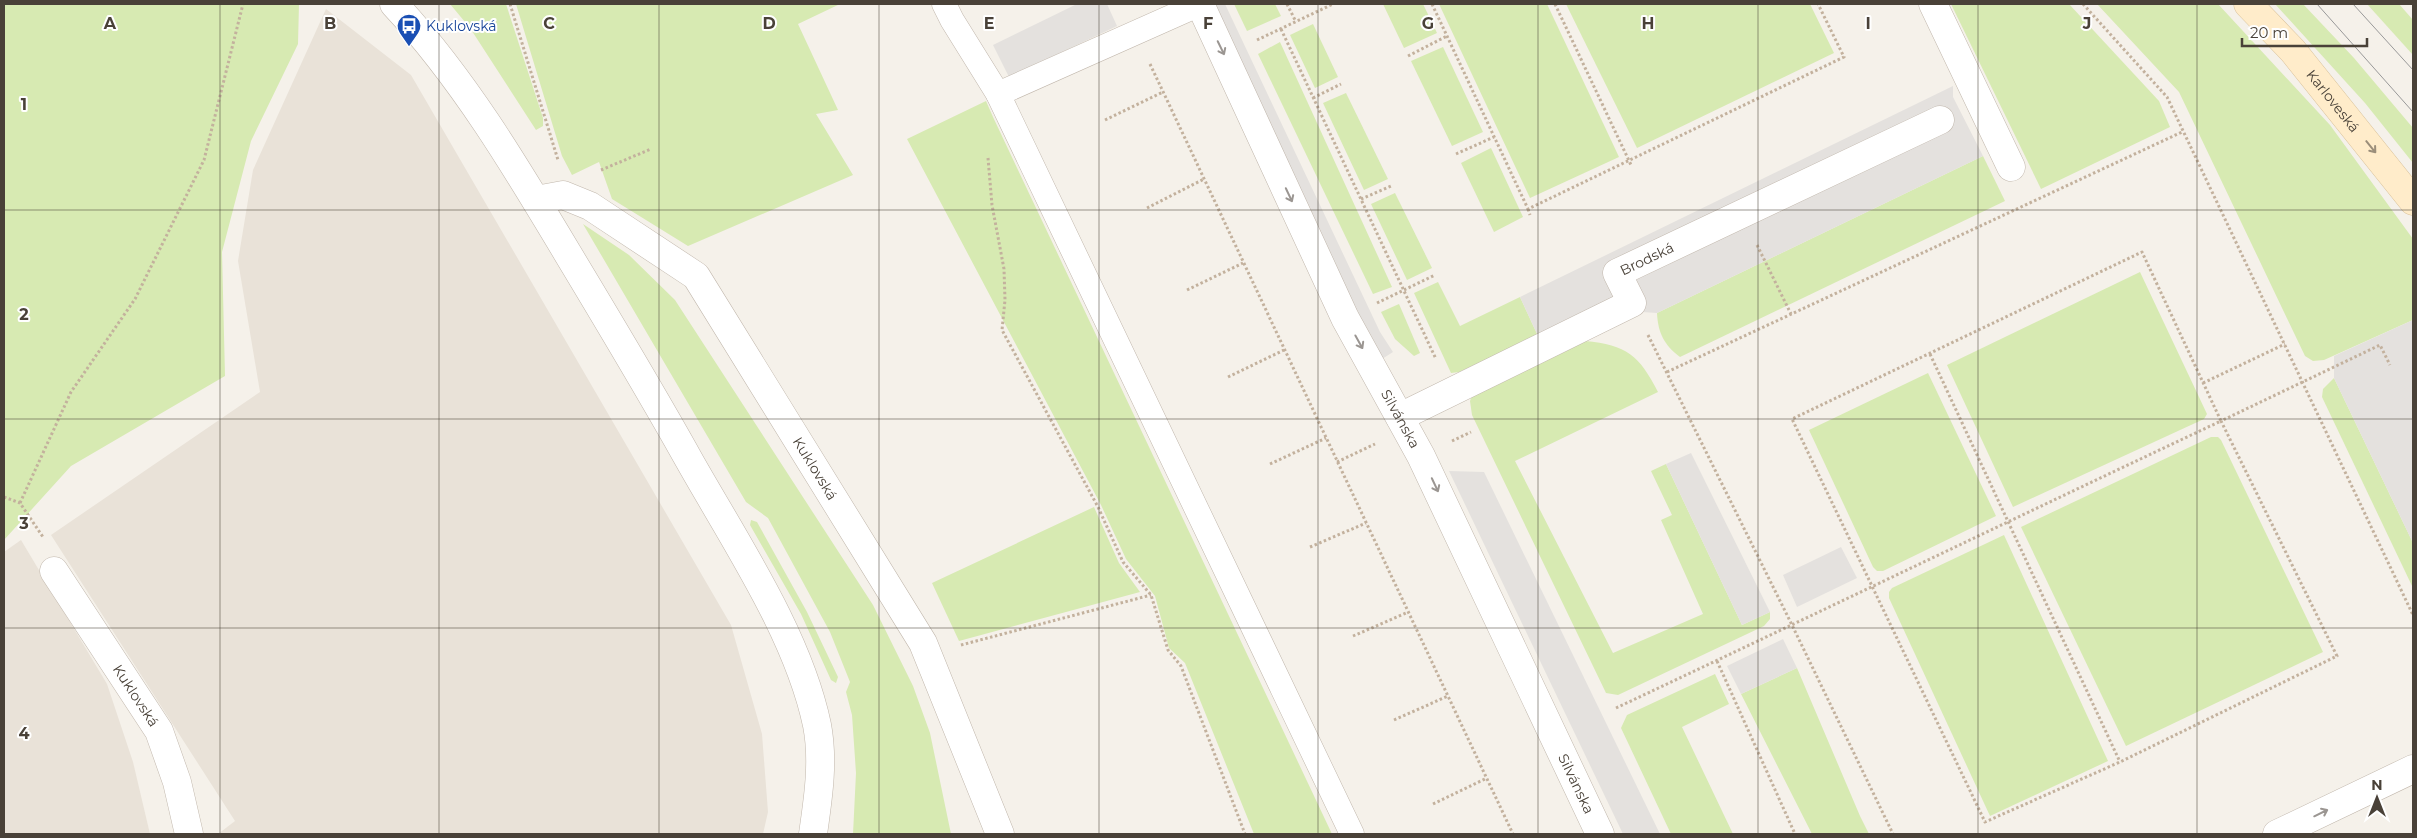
<svg xmlns="http://www.w3.org/2000/svg" width="2417" height="838" font-family="Montserrat,sans-serif">
<rect width="100%" height="100%" fill="#f5f1ea"/>
<!-- residential -->
<g fill="#e9e2d8">
<polygon points="326,9 411,75 731,625 762,734 768,812 763,834 218,834 235,821 51,535 260,392 238,261 253,170"/>
<polygon points="21,540 107,684 133,762 150,834 4,834 4,552"/>
</g>
<!-- green -->
<g fill="#d7eab2">
<polygon points="4,4 299,4 298,44 251,141 222,252 225,376 71,466 4,540"/>
<polygon points="450,4 506,4 543,118 543,126 536,130 470,28"/>
<polygon points="516,4 840,4 798,24 838,110 816,114 853,175 688,246 612,199 599,162 572,175 562,156"/>
<polygon points="1234,4 1275,4 1281,16 1247,31"/>
<polygon points="1383,4 1423,4 1437,33 1404,48"/>
<polygon points="1439,4 1547,4 1619,157 1530,198"/>
<polygon points="1566,4 1810,4 1834,53 1637,148"/>
<polygon points="1951,4 2069,4 2159,101 2170,127 2041,189"/>
<polygon points="2097,4 2218,4 2330,125 2413,239 2413,320 2324,360 2313,361 2305,356 2179,92"/>
<polygon points="2275,4 2303,4 2354,58 2413,128 2413,163 2365,103"/>
<polygon points="2367,4 2399,4 2413,20 2413,55"/>
<polygon points="1313,24 1338,77 1315,88 1290,35"/>
<polygon points="1280,42 1392,287 1373,294 1258,54"/>
<polygon points="1443,47 1483,132 1452,146 1411,61"/>
<polygon points="1346,93 1388,179 1364,190 1323,103"/>
<polygon points="986,101 993,117 1332,834 1254,834 1185,663 1169,648 1155,596 1126,559 1101,505 907,139"/>
<polygon points="1491,148 1523,217 1494,232 1461,163"/>
<path d="M1983 156 2005 201 1680 357C1664 345 1658 333 1657 313Z"/>
<polygon points="1395,193 1432,268 1407,280 1371,204"/>
<polygon points="583,224 629,255 675,300 873,605 913,686 930,733 951,834 853,834 856,773 852,715 846,692 850,682 830,632 768,518 746,502"/>
<polygon points="2140,272 2207,414 2204,419 2013,507 1947,365"/>
<polygon points="1438,282 1460,326 1520,297 1538,336 1459,372 1451,373 1414,293"/>
<polygon points="1399,304 1420,353 1414,356 1395,339 1381,312"/>
<path d="M1585 341C1627 345 1639 355 1658 392L1515 461 1613 653 1703 614 1661 520 1672 515 1651 471 1666 464 1742 625 1770 612V619L1764 626 1618 695 1606 693 1472 415 1470 401 1474 391Z"/>
<polygon points="1928,373 1996,516 1883,571 1877,571 1873,567 1809,430"/>
<polygon points="2334,378 2413,543 2413,588 2322,397 2323,389"/>
<polygon points="2211,437 2218,437 2221,440 2323,652 2126,746 2021,527"/>
<polygon points="1094,507 1119,563 1140,592 959,641 932,583"/>
<polygon points="751,520 757,522 807,612 838,677 836,683 831,680 801,614 750,525"/>
<polygon points="2004,535 2108,761 1990,816 1889,598 1889,592 1892,588"/>
<polygon points="1797,668 1860,816 1869,834 1812,834 1741,694"/>
<polygon points="1715,674 1729,704 1682,727 1733,834 1671,834 1621,728 1627,715"/>
</g>
<!-- parking -->
<g fill="#e4e1de">
<polygon points="1077,4 1107,4 1117,26 1009,77 993,45"/>
<polygon points="1210,4 1225,4 1380,332 1393,352 1382,359 1364,329"/>
<polygon points="1953,86 1953,97 1983,156 1657,313 1597,309 1538,336 1520,297"/>
<polygon points="2413,320 2413,543 2334,378 2334,356"/>
<polygon points="1691,453 1770,612 1742,625 1666,464"/>
<polygon points="1449,471 1484,472 1660,834 1623,834"/>
<polygon points="1841,547 1857,578 1797,607 1783,575"/>
<polygon points="1783,639 1797,668 1741,694 1727,666"/>
</g>
<g fill="none" stroke-linecap="round" stroke-linejoin="round">
<defs>
<g id="lane">
<polyline points="944,4 952,20 998,94"/>
<polyline points="1200,4 998,94 1352,834"/>
</g>
<g id="street">
<path d="M394 4C463 78 516 167 568 254 609 322 650 390 689 460 734 540 798 634 817 725 824 761 818 799 813 834"/>
<path id="s1" d="M1200 4 1345 318 1421 456 1600 834"/>
<polyline points="1933,4 2011,167"/>
<path id="s2" d="M536 200 563 195 590 206 696 276 923 643 1000 834"/>
<path id="s3" d="M1400 417 1632 303 1617 273 1940 120"/>
<path id="s4" d="M54 571 159 731 177 782 189 834"/>
<polyline points="2277,834 2413,769"/>
</g>
<g id="secondary">
<path id="s5" d="M2248 4 2293 51 2413 201"/>
</g>
</defs>
<!-- lane casing -->
<use href="#lane" stroke="#c1b7ac" stroke-width="25"/>
<!-- street casing -->
<use href="#street" stroke="#c1b7ac" stroke-width="29"/>
<!-- secondary casing -->
<use href="#secondary" stroke="#d9c29b" stroke-width="29"/>
<!-- path -->
<g stroke="#c3b19d" stroke-width="3" stroke-dasharray="2.5 2.5" stroke-linecap="butt">
<polyline points="510,4 558,160"/>
<polyline points="1287,4 1296,22"/>
<polyline points="1432,4 1528,209 1844,57 1818,4"/>
<polyline points="1555,4 1631,165"/>
<polyline points="2083,4 2167,97 2413,615"/>
<polyline points="1281,29 1436,359"/>
<polyline points="1257,40 1333,4"/>
<polyline points="1408,56 1447,36"/>
<polyline points="1150,64 1513,834"/>
<polyline points="1313,98 1341,84"/>
<polyline points="1105,120 1163,92"/>
<polyline points="1456,154 1494,137"/>
<polyline points="988,158 992,205 1004,269 1005,300 1002,330 1098,507 1123,562 1151,595 1168,650 1181,666 1245,834"/>
<polyline points="601,170 651,149"/>
<polyline points="1361,199 1391,186"/>
<polyline points="1147,208 1204,179"/>
<polyline points="1528,209 1530,215"/>
<polyline points="1757,245 1791,314"/>
<polyline points="1187,290 1243,263"/>
<polyline points="1377,303 1435,275"/>
<polyline points="1648,335 1792,625 1893,834"/>
<polyline points="1930,354 2120,762"/>
<polyline points="1667,372 2182,132"/>
<polyline points="1228,377 1284,350"/>
<polyline points="2203,383 2285,344"/>
<polyline points="1452,441 1471,432"/>
<polyline points="1337,462 1375,444"/>
<polyline points="1270,464 1326,438"/>
<polyline points="4,497 20,503 43,537"/>
<polyline points="20,503 71,392 135,299 204,160 243,4"/>
<polyline points="1310,547 1366,523"/>
<polyline points="1353,636 1408,612"/>
<polyline points="961,645 1151,595"/>
<polyline points="1717,661 1795,834"/>
<path d="M1616 708C1818 613 2019 516 2221 421L2142 252 1792 419 1985 822 2120 762 2337 656 2221 421 2380 345 2390 365"/>
<polyline points="1394,720 1448,696"/>
<polyline points="1433,804 1487,778"/>
</g>
<!-- lane -->
<use href="#lane" stroke="#fff" stroke-width="24"/>
<!-- street -->
<use href="#street" stroke="#fff" stroke-width="28"/>
<!-- secondary -->
<use href="#secondary" stroke="#ffecca" stroke-width="28"/>
<!-- tram -->
<g stroke="#999" stroke-width="1">
<polyline points="2317,4 2413,112"/>
<polyline points="2353,4 2413,70"/>
</g>
</g>
<!-- one-way arrows -->
<defs><path id="oneway-shaft" d="M-6 0H5M1.5-3L5.5 0L1.5 3" fill="none" stroke-width="1.6" stroke-linecap="round" stroke-linejoin="round" transform="scale(1.25)"/></defs>
<g stroke="#9b9692">
<use href="#oneway-shaft" transform="translate(1221 48) rotate(64)"/>
<use href="#oneway-shaft" transform="translate(1289 195) rotate(65)"/>
<use href="#oneway-shaft" transform="translate(1359 342) rotate(61)"/>
<use href="#oneway-shaft" transform="translate(1435 485) rotate(65)"/>
<use href="#oneway-shaft" transform="translate(2321 813) rotate(-26)"/>
</g>
<use stroke="#9b8e7a" href="#oneway-shaft" transform="translate(2371 147) rotate(51)"/>
<!-- grid -->
<path fill="none" stroke="#494138" stroke-width="1" stroke-opacity="0.55" d="M220 4V834M439 4V834M659 4V834M879 4V834M1099 4V834M1318 4V834M1538 4V834M1758 4V834M1978 4V834M2197 4V834M4 210H2413M4 419H2413M4 628H2413"/>
<!-- icons -->
<defs>
<symbol id="bus-pin" viewBox="-11 -11 22 30"><path d="M0 17L-7.5 6A9.5 9.5 0 1 1 7.5 6Z" fill="#1a4fb4" stroke="#fff"/><path d="M-5-6H5V4H4V6H2V4H-2V6H-4V4H-5ZM-3.5-4V0h7V-4ZM-3.5 1.2v1.5H-2V1.2ZM2 1.2v1.5H3.5V1.2Z" fill="#fff"/></symbol>
</defs>
<g fill-rule="evenodd">
<use href="#bus-pin" x="395" y="12" width="28" height="38"/>
</g>
<g text-anchor="middle" stroke-width="4" stroke-linejoin="round" paint-order="stroke">
<!-- transit labels -->
<g font-size="14" fill="#164399" stroke="#fff" text-anchor="start">
<text x="426" y="31">Kuklovská</text>
</g>
<!-- street labels -->
<g font-size="14" fill="#494138" stroke="#fff">
<text dy="5" stroke="none"><textPath href="#s5" startOffset="129">Karloveská</textPath></text>
<text dy="5" stroke="none"><textPath href="#s3" startOffset="325">Brodská</textPath></text>
<text dy="5" stroke="none"><textPath href="#s1" startOffset="461">Silvánska</textPath></text>
<text dy="5" stroke="none"><textPath href="#s2" startOffset="410">Kuklovská</textPath></text>
<text dy="5" stroke="none"><textPath href="#s4" startOffset="149">Kuklovská</textPath></text>
<text dy="5" stroke="none"><textPath href="#s1" startOffset="866">Silvánska</textPath></text>
</g>
</g>
<g font-size="16" text-anchor="middle" font-weight="bold" fill="#494138" stroke="#fff" stroke-width="4" stroke-linejoin="round" paint-order="stroke">
<text x="110" y="29">A</text>
<text x="330" y="29">B</text>
<text x="549" y="29">C</text>
<text x="769" y="29">D</text>
<text x="989" y="29">E</text>
<text x="1208" y="29">F</text>
<text x="1428" y="29">G</text>
<text x="1648" y="29">H</text>
<text x="1868" y="29">I</text>
<text x="2087" y="29">J</text>
<text x="24" y="110">1</text>
<text x="24" y="320">2</text>
<text x="24" y="529">3</text>
<text x="24" y="739">4</text>
</g>
<!-- border -->
<rect width="2417" height="838" fill="none" stroke="#494138" stroke-width="10"/>
<!-- north arrow -->
<g transform="translate(2377 798)" stroke="#ffffff" stroke-width="4" paint-order="stroke">
<path d="M0-4L9 19L0 12L-9 19Z" fill="#494138"/>
<text y="-8" font-size="14" font-weight="bold" text-anchor="middle" fill="#494138">N</text>
</g>
<!-- scale -->
<path d="M2242 38v8h125v-8" fill="none" stroke="#494138" stroke-width="2.5"/>
<text x="2250" y="38" font-size="15" fill="#494138" stroke="#ffffff" stroke-width="4" paint-order="stroke">20 m</text>
</svg>
